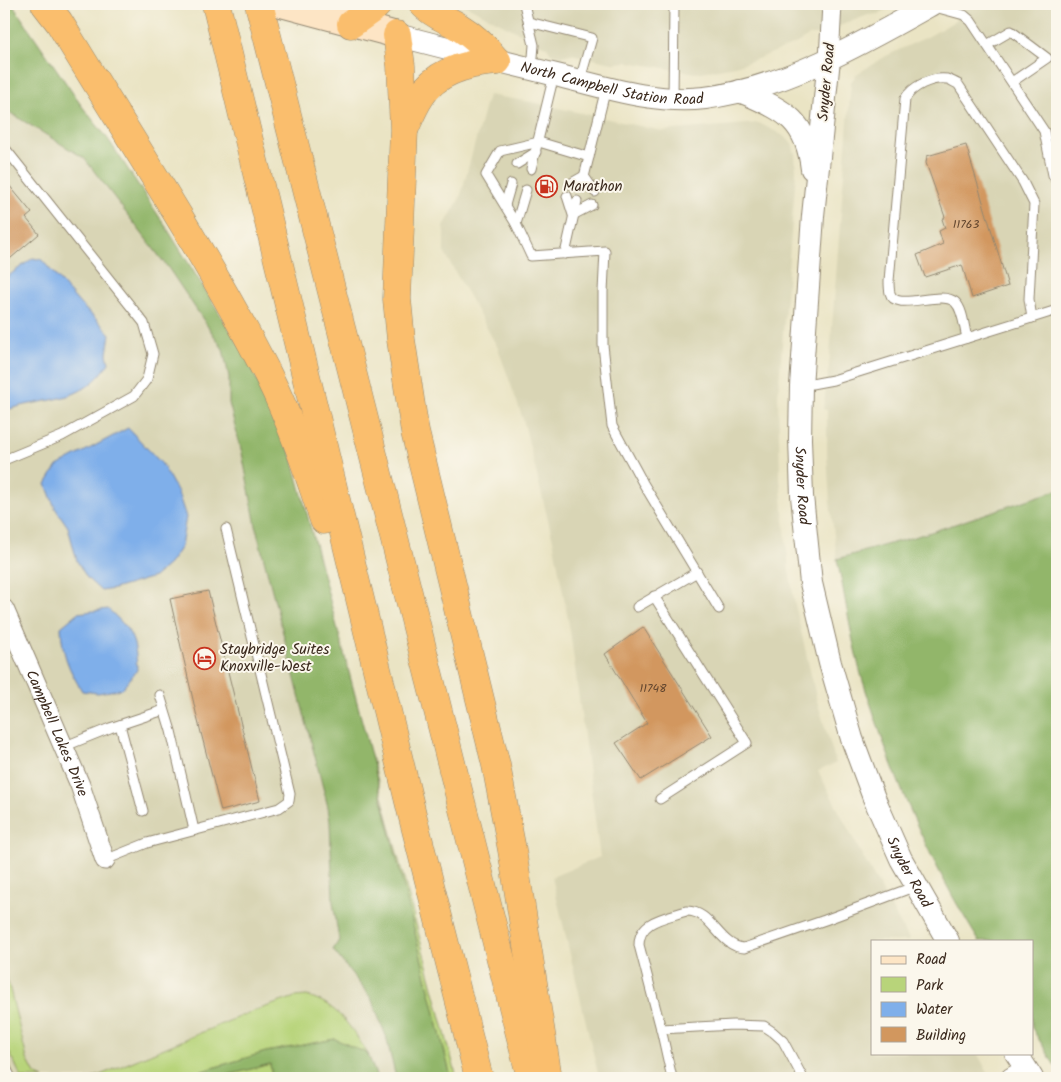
<svg xmlns="http://www.w3.org/2000/svg" width="1061" height="1082" font-family="Kalam,sans-serif">
<rect width="100%" height="100%" fill="#fbf7ec"/>
<filter id="ink" filterUnits="userSpaceOnUse"><feTurbulence type="fractalNoise" baseFrequency=".02" numOctaves="2"/><feDisplacementMap in="SourceGraphic" scale="10" xChannelSelector="R" yChannelSelector="G"/><feConvolveMatrix kernelMatrix="1 2 1 2 8 2 1 2 1" color-interpolation-filters="sRGB"/></filter>
<filter id="wash" filterUnits="userSpaceOnUse"><feTurbulence type="fractalNoise" baseFrequency=".0096" numOctaves="4" result="noise"/><feDisplacementMap in="SourceGraphic" scale="20" xChannelSelector="R" yChannelSelector="G"/><feGaussianBlur stdDeviation="1.12" result="paint"/><feColorMatrix in="noise" values="0 0 0 0 0 0 0 0 0 0 0 0 0 0 0 0 0 1.4 0 .05"/><feComposite in="paint" operator="in"/></filter>
<g filter="url(#wash)">
<rect width="100%" height="100%" fill="#eae4c4"/>
<!-- built -->
<g fill="#d9d5b5">
<polygon points="463,4 897,4 878,14 868,15 816,35 810,35 797,43 757,59 735,66 696,73 628,62 612,63 571,54 562,56 551,53 547,47"/>
<polygon points="970,4 1057,4 1057,490 931,532 837,559 830,502 827,454 827,410 823,409 829,367 851,82 857,74 884,57 931,35 955,21 956,18"/>
<polygon points="488,95 531,102 662,131 759,123 782,135 792,143 795,154 796,172 778,395 780,479 789,571 795,605 817,701 836,763 818,771 864,859 910,941 872,941 872,1053 977,1053 988,1073 994,1078 599,1078 552,877 600,857 570,630 554,544 523,419 498,348 444,252 444,226 460,198"/>
<polygon points="4,109 84,158 169,269 223,349 229,377 229,403 242,453 258,536 328,807 330,822 333,902 339,940 333,950 371,998 386,1036 396,1078 4,1078"/>
</g>
<!-- green -->
<g fill="#b8d47a" stroke="#7a7f4c">
<polygon points="372,759 457,1078 451,1078"/>
<polygon points="4,972 10,989 27,1059 35,1074 44,1078 22,1078 4,1042"/>
<path d="M307 996C337 1003 352 1029 368 1054L335 1039 266 1052 179 1078H93L248 1013 295 997Z"/>
<polygon points="270,1064 272,1078 217,1078"/>
</g>
<!-- forest -->
<g fill="#92b66a" stroke="#667044">
<polygon points="4,4 12,4 81,105 108,139 168,230 246,356 292,457 372,759 451,1078 396,1078 386,1036 371,998 333,950 339,940 333,902 330,822 328,807 258,536 242,453 229,403 229,377 223,349 169,269 84,158 4,109"/>
<path d="M1057 490V1069L1032 1028V941H979C934 869 900 794 874 714 869 699 863 683 859 667 850 632 845 595 837 559L931 532Z"/>
<polygon points="335,1039 368,1054 377,1078 272,1078 270,1064 217,1078 179,1078 266,1052"/>
</g>
<!-- water -->
<g fill="#7fafea" stroke="#5d6c84">
<path d="M33 258 42 260 80 304 97 320 110 334 107 354 109 363C82 406 46 396 4 411V279Z"/>
<polygon points="128,428 162,464 178,493 186,517 181,547 169,564 154,577 114,589 101,591 87,578 77,561 68,527 55,508 46,484 57,466"/>
<path d="M108 609C131 630 136 638 137 670L122 689 98 693 82 691C68 668 62 654 61 627L78 613Z"/>
</g>
<g id="blocks">
<!-- building -->
<g fill="#d2975e">
<polygon points="966,145 1008,286 972,298 962,265 925,277 917,255 943,244 939,231 945,228 942,219 945,217 926,163 927,156"/>
<polygon points="4,179 32,213 26,218 39,234 4,264"/>
<polygon points="208,591 260,801 221,811 197,717 170,599"/>
<polygon points="643,627 712,736 641,780 616,743 647,723 605,654"/>
</g>
</g>
</g>
<g filter="url(#ink)">
<use href="#blocks" fill-opacity="0" stroke="#928771" stroke-width="1"/>
<g fill="none" stroke-linecap="round" stroke-linejoin="round">
<defs>
<g id="service">
<polyline points="524,4 534,45 532,69"/>
<polyline points="931,6 964,15 971,21 1044,131 1053,175 1057,182"/>
<polyline points="529,22 592,38 580,80"/>
<polyline points="987,45 1011,31 1047,58 1012,82"/>
<polyline points="673,99 674,4"/>
<polyline points="4,147 144,323 153,354 147,379 134,396 62,436 4,460"/>
<polyline points="517,164 536,152"/>
<polyline points="531,169 554,75"/>
<polyline points="570,184 584,176 595,192"/>
<polyline points="582,185 589,157"/>
<polyline points="526,190 516,224 531,256 605,251 603,292 603,345 612,426 643,483 719,609"/>
<polyline points="567,196 573,215 592,205"/>
<polyline points="505,205 511,184"/>
<polyline points="516,224 486,175 500,151 539,142 589,157 606,88"/>
<polyline points="565,254 577,201"/>
<path d="M967 338C964 327 963 309 955 302 940 289 895 313 890 293 889 289 889 285 889 281L905 99C912 86 932 77 947 79 951 80 955 83 958 84L1023 182 1034 204 1029 299 1032 318"/>
<polyline points="801,386 833,380 1057,310"/>
<polyline points="654,596 747,743 660,799"/>
<polyline points="637,607 697,572"/>
<polyline points="160,695 171,731 194,830"/>
<polyline points="120,725 143,811"/>
<polyline points="63,747 110,728 164,710"/>
<polyline points="105,860 147,843 279,808 289,801 290,794 226,529"/>
<polyline points="661,1029 672,1078"/>
<polyline points="4,1064 11,1078"/>
<path d="M803 1078 783 1041 773 1032 764 1026 733 1025 661 1029 639 945C639 920 666 918 686 911 712 910 719 947 744 948L825 920 916 886"/>
</g>
<g id="minor">
<polyline points="829,59 832,4"/>
<path id="s1" d="M4 609 80 785 105 860"/>
<polyline points="1010,1078 1025,1069"/>
</g>
<g id="tertiary">
<path id="s2" d="M397 35C450 49 503 62 556 75 604 87 655 104 705 98 785 88 863 43 932 4"/>
<path id="s3" d="M829 59 813 216 801 386 800 439 802 496 811 583 830 663 852 739 874 798 901 859 948 941"/>
<path d="M740 91C782 110 806 117 812 169"/>
<polyline points="1016,1053 1032,1078"/>
</g>
<polyline id="secondary" points="281,4 397,35"/>
<g id="motorway">
<path d="M45 4 59 22C130 139 206 253 268 375 291 421 308 471 324 520"/>
<polyline points="216,4 412,814 479,1078"/>
<polyline points="259,4 531,1078"/>
<path d="M423 4C433 15 447 19 459 27 474 36 486 48 497 61"/>
<polyline points="351,24 375,7 378,4"/>
<polyline points="397,35 401,66 404,129 397,299 401,340 415,432 496,765 512,850 548,1078"/>
<path d="M405 128C410 117 414 106 421 96 437 70 469 63 497 61"/>
</g>
</defs>
<!-- service casing -->
<use href="#service" stroke="#928771" stroke-width="11"/>
<!-- minor casing -->
<use href="#minor" stroke="#928771" stroke-width="21"/>
<!-- tertiary casing -->
<use href="#tertiary" stroke="#928771" stroke-width="24"/>
<!-- secondary casing -->
<use href="#secondary" stroke="#928771" stroke-width="28"/>
<!-- motorway casing -->
<use href="#motorway" stroke="#928771" stroke-width="29"/>
<!-- service -->
<use href="#service" stroke="#fff" stroke-width="9"/>
<!-- minor -->
<use href="#minor" stroke="#fff" stroke-width="19"/>
<!-- tertiary -->
<use href="#tertiary" stroke="#fff" stroke-width="22"/>
<!-- secondary -->
<use href="#secondary" stroke="#fde5c5" stroke-width="26"/>
<!-- motorway -->
<use href="#motorway" stroke="#fabe6d" stroke-width="28"/>
</g>
</g>
<!-- icons -->
<defs>
<symbol id="fuel-ring" viewBox="-11 -11 22 22"><circle r="9.5" fill="#fbf7ec" stroke="#c8321e" stroke-width="1.5"/><path d="M-5.5-6h7V0h2V4h1.3V-2.5L3-4.5l.8-.8L6-3V5H2.5V1h-1V6h-7ZM-4.2-4.7v3.2H.2V-4.7Z" fill="#c8321e"/></symbol>
<symbol id="hotel-ring" viewBox="-11 -11 22 22"><circle r="9.5" fill="#fbf7ec" stroke="#c8321e" stroke-width="1.5"/><path d="M-6-4.5h1.5V1H6V5H4.5V3h-9V5H-6ZM-4 0a1.8 1.8 0 1 1 3.6 0ZM.5 0V-2.5h3Q6-2.5 6 0Z" fill="#c8321e"/></symbol>
</defs>
<g fill-rule="evenodd">
<use href="#fuel-ring" x="534" y="174" width="25" height="25"/>
<use href="#hotel-ring" x="192" y="646" width="25" height="25"/>
</g>
<g text-anchor="middle" stroke-width="4" stroke-linejoin="round" paint-order="stroke">
<!-- number labels -->
<g font-size="12" fill="#61452e">
<text x="966" y="228">11763</text>
<text x="653" y="692">11748</text>
</g>
<!-- street labels -->
<g font-size="15" fill="#3b2a1e" stroke="#fbf7ec">
<text dy="5" stroke="none"><textPath href="#s2" startOffset="221">North Campbell Station Road</textPath></text>
<text transform="translate(826 82) rotate(-85)" y="5">Snyder Road</text>
<text dy="5" stroke="none"><textPath href="#s3" startOffset="428">Snyder Road</textPath></text>
<text dy="5" stroke="none"><textPath href="#s1" startOffset="135">Campbell Lakes Drive</textPath></text>
<text dy="5" stroke="none"><textPath href="#s3" startOffset="832">Snyder Road</textPath></text>
</g>
<!-- poi labels -->
<g font-size="15" fill="#3b2a1e" stroke="#fbf7ec" text-anchor="start">
<text x="563" y="191">Marathon</text>
<text x="220" y="654">Staybridge Suites<tspan x="220" dy="17">Knoxville-West</tspan></text>
</g>
</g>
<!-- margin -->
<rect width="1061" height="1082" fill="none" stroke="#fbf7ec" stroke-width="20"/>
<!-- legend -->
<rect x="871" y="940" width="162" height="115" fill="#fbf7ec" stroke="#aea59a"/>
<rect x="881" y="956" width="25" height="8" fill="#fde5c5" stroke="#aea59a"/>
<text x="916" y="964" font-size="15" fill="#3b2a1e">Road</text>
<rect x="881" y="977" width="25" height="15" fill="#b8d47a" stroke="#aea59a"/>
<text x="916" y="990" font-size="15" fill="#3b2a1e">Park</text>
<rect x="881" y="1002" width="25" height="15" fill="#7fafea" stroke="#aea59a"/>
<text x="916" y="1014" font-size="15" fill="#3b2a1e">Water</text>
<rect x="881" y="1027" width="25" height="15" fill="#d2975e" stroke="#aea59a"/>
<text x="916" y="1040" font-size="15" fill="#3b2a1e">Building</text>
</svg>
